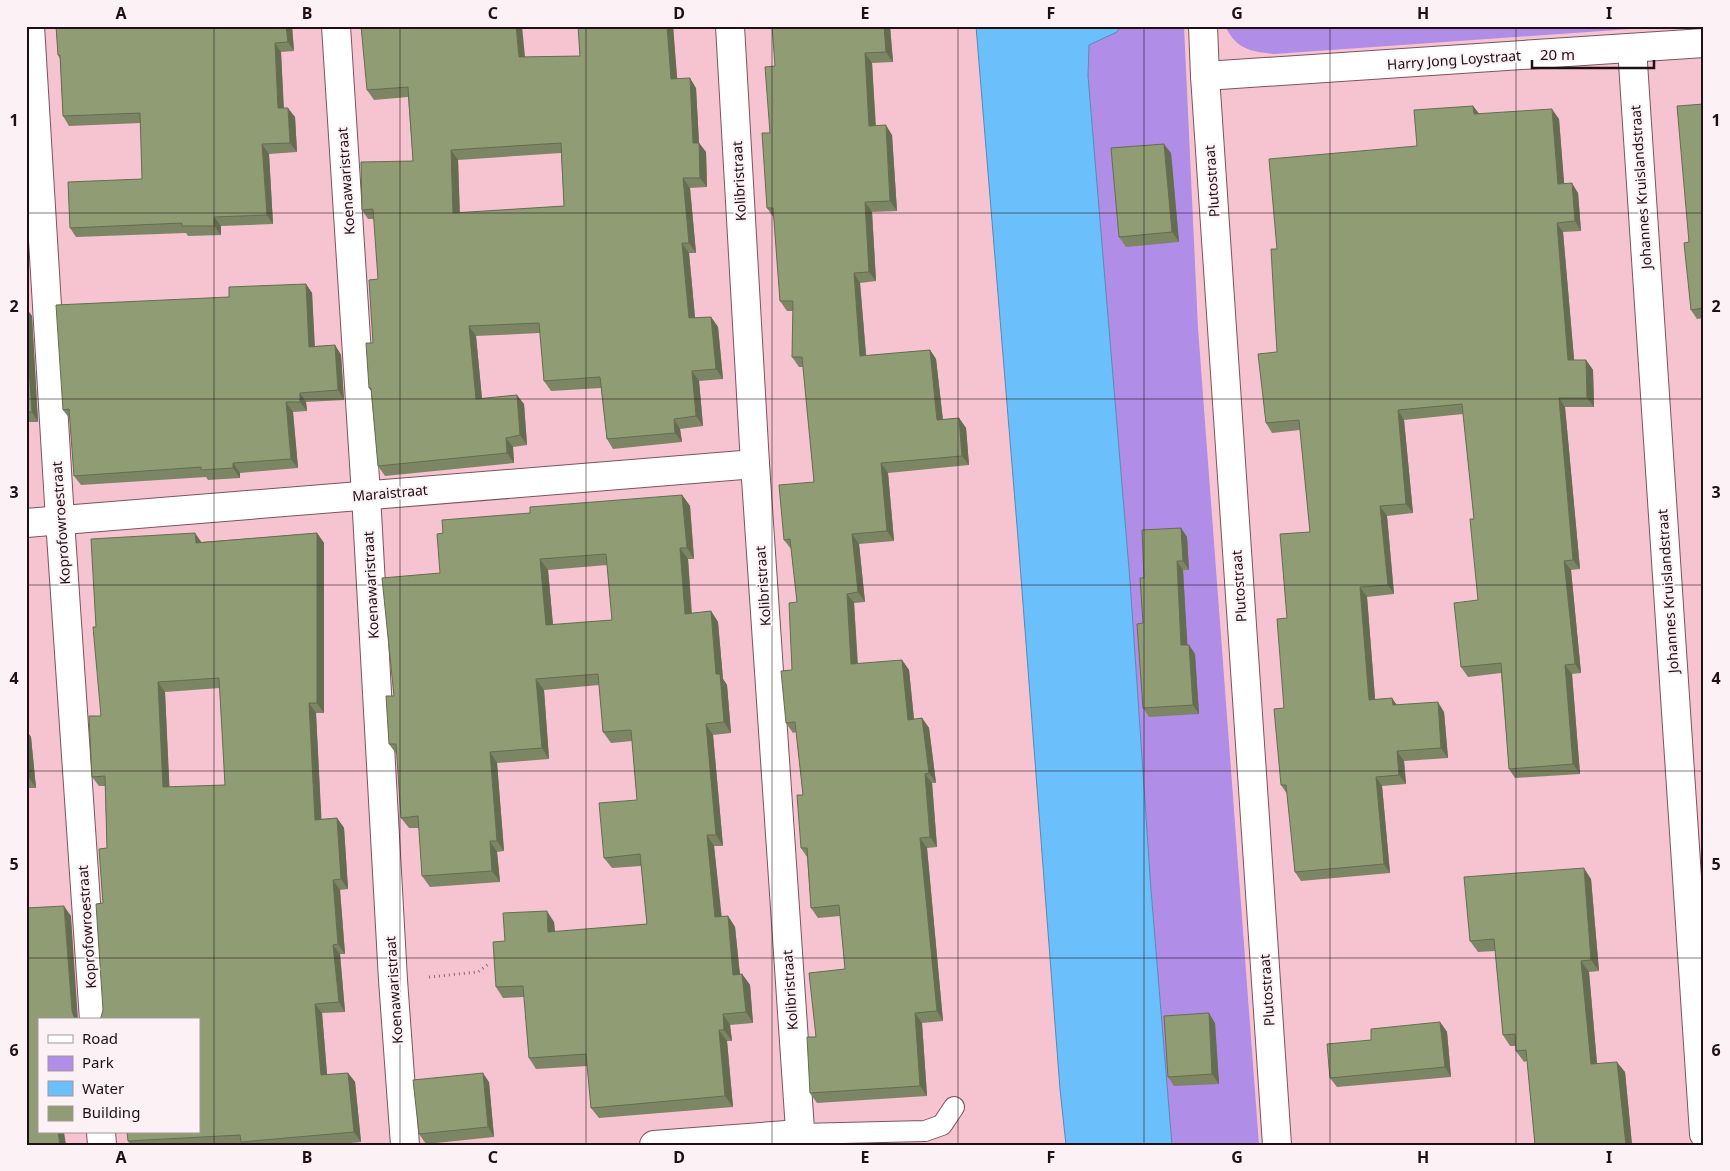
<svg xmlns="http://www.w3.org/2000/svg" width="1730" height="1171" font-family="'Noto Sans',sans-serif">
<rect width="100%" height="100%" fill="#f6c4d1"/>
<!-- green -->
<g fill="#b08de6">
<polygon points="1121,26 1184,26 1198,328 1259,1145 1172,1145 1151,890 1130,581 1088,76 1089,44 1117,32"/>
<path d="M1225 26H1673L1274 54C1250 51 1237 50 1225 26Z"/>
</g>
<!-- water -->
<polygon fill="#6bbffa" stroke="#548ab5" points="976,26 1121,26 1117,32 1089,45 1088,76 1130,581 1151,890 1172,1145 1066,1145 1060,1089 1018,538"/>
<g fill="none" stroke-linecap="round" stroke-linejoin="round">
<defs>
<polyline id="service" points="800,1134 925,1131 942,1125 954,1107"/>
<g id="minor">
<polyline points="30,26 60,520 94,1020"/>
<polyline points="336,26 366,495 393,980 405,1145"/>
<polyline points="730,26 755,464 801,1145"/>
<polyline points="1632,48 1704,1134"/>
<polyline points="1205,76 1704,43"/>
<polyline points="26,523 755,464"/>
<polyline points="101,1132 102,1145"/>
<polyline points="654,1145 800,1134"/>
</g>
<polyline id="tertiary" points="1203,26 1205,76 1277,1145"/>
</defs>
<!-- service casing -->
<use href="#service" stroke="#7d525e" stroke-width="22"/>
<!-- minor casing -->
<use href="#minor" stroke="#7d525e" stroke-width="30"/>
<!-- tertiary casing -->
<use href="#tertiary" stroke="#7d525e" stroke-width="30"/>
<!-- path -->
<polyline stroke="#896871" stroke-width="3" stroke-dasharray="1 4" stroke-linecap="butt" points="429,977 478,972 490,963"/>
<!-- service -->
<use href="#service" stroke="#fff" stroke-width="20"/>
<!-- minor -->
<use href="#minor" stroke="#fff" stroke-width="28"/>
<!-- tertiary -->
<use href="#tertiary" stroke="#fff" stroke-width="28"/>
</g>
<!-- wall -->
<g fill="#7c8664" fill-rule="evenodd">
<polygon points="56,26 292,26 294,51 281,52 284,108 295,117 297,152 269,154 273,224 221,226 221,235 188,236 186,233 76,237 70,228 142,179 141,123 69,126 63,116 60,59 58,55"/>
<path d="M578 26H673L677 79 696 88 699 143 706 152 707 187 690 188 696 253H689L695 318 711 317 718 327 723 379 699 381 703 426 680 429 682 442 613 449 607 439 601 388 551 391 544 381 540 333 476 336 482 399 524 404 527 445 513 447 514 463 385 476 378 466 371 391 369 388 373 343 378 279 374 219H368L362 210 413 161 408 97 374 100 367 90 525 57 580 56ZM561 153 564 206 460 213 458 160Z"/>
<polygon points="890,26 893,62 872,63 876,126 892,135 897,211 872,212 876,281 860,283 866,356 930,350 936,359 943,420 959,418 966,428 969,465 888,473 894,541 859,544 865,602 854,603 858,664 902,660 909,670 914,719 922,718 929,728 936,783 932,783 937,847 927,848 943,1021 922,1023 927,1096 817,1103 810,1093 816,1037 845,969 840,916 818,918 811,908 807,857 801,848 803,795 796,732 793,733 786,723 792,670 797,602 791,549 784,540 814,482 803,367 799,367 792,357 793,311 787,311 780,301 774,218 767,208 770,133 775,66"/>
<polygon points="1704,104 1704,318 1697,319 1691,310 1689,242"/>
<polygon points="1473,106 1479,114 1559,119 1564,184 1578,193 1581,231 1563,232 1574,360 1586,360 1593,370 1594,407 1565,407 1580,569 1571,570 1581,673 1572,674 1580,774 1515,778 1509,769 1501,673 1468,677 1461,667 1478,600 1474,519 1463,414 1404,420 1413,513 1387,516 1394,594 1367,597 1375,700 1392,698 1397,705 1444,712 1448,758 1404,761 1406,784 1382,786 1390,873 1301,881 1295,872 1287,794 1281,785 1287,618 1310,532 1300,430 1272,433 1266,423 1277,352 1277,249 1417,146"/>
<polygon points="1171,153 1179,242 1126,247 1119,237"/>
<polygon points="306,284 312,293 315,346 335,345 341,355 344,400 306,402 307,411 293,412 298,468 240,473 240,478 208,480 206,477 81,485 74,476 70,419 63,410 229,297"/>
<polygon points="26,308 32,316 38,422 26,422"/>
<path d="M682 495 690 506 694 559H688L692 613 711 611 718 622 723 679 727 685 731 733 713 735 723 846H714L721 917 728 916 735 927 740 974H742L750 985 753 1023 730 1025 732 1041H727L733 1107 599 1118 591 1108 588 1066 536 1069 529 1058 524 997 503 998 496 987 505 941 554 922 555 932 647 924 641 866 612 868 604 858 637 800 632 741 611 743 603 732 599 685 544 690 549 759 497 763 504 851 497 852 500 882 430 887 422 876 419 828H409L401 818 397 755 389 744 394 696 440 573 443 533 530 513ZM607 565 612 620 553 625 548 570Z"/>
<polygon points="1181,528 1187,537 1189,570 1183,570 1187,645 1189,645 1195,654 1199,714 1149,717 1143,708 1144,578"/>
<path d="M317 533 324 543V713H316L321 819 337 818 344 828 348 889 340 890 345 954H340L345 1012 322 1013 327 1075 348 1073 355 1082 361 1142 330 1145H130L128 1141 199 1132 101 1017 103 1010V903L107 848 105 786H99L92 777 101 716 96 627 201 542ZM220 688 225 785 169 787 165 692Z"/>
<polygon points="26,730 31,737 36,788 26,788"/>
<polygon points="1591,879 1599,971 1589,972 1597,1064 1625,1072 1632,1145 1535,1145 1527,1061 1524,1062 1516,1051 1516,1046 1510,1046 1503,1035 1495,951 1478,952 1470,941"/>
<polygon points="1440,1022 1447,1032 1451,1077 1337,1087 1330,1078 1371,1040"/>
<polygon points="1215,1023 1219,1084 1174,1086 1168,1077"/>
<polygon points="489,1082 494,1137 426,1144 419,1134"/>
</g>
<!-- shaded-wall -->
<g fill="#656d51">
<polygon points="286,26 292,26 294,51 288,42"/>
<polygon points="516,26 522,26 526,67 519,57"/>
<polygon points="667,26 673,26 678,89 671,79"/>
<polygon points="884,26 890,26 893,62 886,52"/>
<polygon points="275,43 281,52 284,118 278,108"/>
<polygon points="865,53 872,63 876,136 869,126"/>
<polygon points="690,78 696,88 699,143 706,152 707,187 700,178 693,143"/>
<polygon points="1473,106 1480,115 1474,114"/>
<polygon points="288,108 295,117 297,152 290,143"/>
<polygon points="1552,109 1559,119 1565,194 1558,184"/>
<polygon points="886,125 892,135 897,211 890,201"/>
<polygon points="262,144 269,154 273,224 267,215"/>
<polygon points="1164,144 1171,153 1179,242 1172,232"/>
<polygon points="451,150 458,160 460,223 453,213"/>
<polygon points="683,178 690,188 696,253 689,243"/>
<polygon points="1572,183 1578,193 1581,231 1575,221"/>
<polygon points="865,202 872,212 876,281 869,272"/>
<polygon points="214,217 221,226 221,235 214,226"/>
<polygon points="1557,223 1563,232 1575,370 1568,360"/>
<polygon points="682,243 689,253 696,328 689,318"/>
<polygon points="854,273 860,283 867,366 860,356"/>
<polygon points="306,284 312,293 315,356 309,347"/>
<polygon points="26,308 32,316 38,422 32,412 26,323"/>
<polygon points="711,317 718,327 723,379 716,369"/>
<polygon points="469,326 476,336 483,409 476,399"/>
<polygon points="335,345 341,355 344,400 338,390"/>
<polygon points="930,350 936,359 944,430 937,420"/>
<polygon points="1586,360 1593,370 1594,407 1587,398"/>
<polygon points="692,371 699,381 703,426 696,416"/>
<polygon points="300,393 306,402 307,411 300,402"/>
<polygon points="517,395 524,404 527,445 520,435"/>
<polygon points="1559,398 1565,407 1580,569 1573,560"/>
<polygon points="286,402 293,412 298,468 291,459"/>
<polygon points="1398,410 1404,420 1413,513 1406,504"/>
<polygon points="959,418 966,428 969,465 962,456"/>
<polygon points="674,419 680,429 682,442 675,433"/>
<polygon points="506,438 513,447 514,463 507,453"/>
<polygon points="233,463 240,473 240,478 233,468"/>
<polygon points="881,463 888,473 894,541 887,531"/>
<polygon points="682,495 690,506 694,559 687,548"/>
<polygon points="1380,506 1387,516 1394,594 1388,585"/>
<polygon points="1181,528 1187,537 1189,570 1183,561"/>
<polygon points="195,533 202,543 196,543"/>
<polygon points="317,533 324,543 324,713 317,703"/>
<polygon points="852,534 859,544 865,602 858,592"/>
<polygon points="680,548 688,559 692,624 685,614"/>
<polygon points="540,559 548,570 554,636 546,625"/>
<polygon points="1177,561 1183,570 1188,654 1181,645"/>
<polygon points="1564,561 1571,570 1581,673 1575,664"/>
<polygon points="1360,587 1367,597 1376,710 1369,700"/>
<polygon points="847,594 854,603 858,674 851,664"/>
<polygon points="711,611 718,622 723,679 727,685 731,733 724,722 716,674"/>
<polygon points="1189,645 1195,654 1199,714 1193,705"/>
<polygon points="902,660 909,670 915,729 908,720"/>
<polygon points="1565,665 1572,674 1580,774 1573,764"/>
<polygon points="536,679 544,690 549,759 542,748"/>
<polygon points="158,682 165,692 170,797 163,787"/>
<polygon points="1392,698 1398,708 1393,705"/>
<polygon points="1438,702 1444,712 1448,758 1441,748"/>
<polygon points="309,703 316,713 322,829 315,820"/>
<polygon points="922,718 929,728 936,783 929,773"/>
<polygon points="706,724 713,735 723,846 716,835"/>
<polygon points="26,730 31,737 36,788 29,778 26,750"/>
<polygon points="1397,751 1404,761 1406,784 1399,775"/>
<polygon points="490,752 497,763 504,851 497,841"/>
<polygon points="925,774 932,783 937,847 930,837"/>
<polygon points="1376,777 1382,786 1390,873 1384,864"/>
<polygon points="337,818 344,828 348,889 341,879"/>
<polygon points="707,835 714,846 723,928 715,917"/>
<polygon points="920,838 927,848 943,1021 937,1011"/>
<polygon points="490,841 497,852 500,882 492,871"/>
<polygon points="1584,868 1591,879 1599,971 1591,960"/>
<polygon points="333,880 340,890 345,954 338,944"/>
<polygon points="64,906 71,916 78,1020 75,1020 72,1011"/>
<polygon points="547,911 554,922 556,943 548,932"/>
<polygon points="728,916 735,927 741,986 733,975"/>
<polygon points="333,945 340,954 345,1012 339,1002"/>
<polygon points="1581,961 1589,972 1598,1075 1591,1064"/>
<polygon points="742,974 750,985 753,1023 746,1012"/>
<polygon points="315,1004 322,1013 328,1085 321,1075"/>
<polygon points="915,1013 922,1023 927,1096 920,1086"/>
<polygon points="1209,1013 1215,1023 1219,1084 1212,1074"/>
<polygon points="723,1014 730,1025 732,1041 724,1030"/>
<polygon points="1440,1022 1447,1032 1451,1077 1445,1067"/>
<polygon points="719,1030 727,1041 733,1107 725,1096"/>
<polygon points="1617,1062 1625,1072 1632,1145 1626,1145"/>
<polygon points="348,1073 355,1082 361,1142 354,1132"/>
<polygon points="483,1073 489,1082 494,1137 488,1127"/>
<polygon points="58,1132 64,1132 66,1145 60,1145"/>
</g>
<!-- building -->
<g fill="#909c74" stroke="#656d51" fill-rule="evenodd">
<polygon points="56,26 286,26 288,42 275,43 278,108 288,108 290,143 262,144 267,215 214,217 214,226 182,226 182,223 70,228 68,182 142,179 140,113 63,116 60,55 58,55"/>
<path d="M361 26H516L519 57 580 56 578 26H667L671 79 690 78 693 143H699L700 178H683L689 243H682L689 318 711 317 716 369 692 371 696 416 674 419 675 433 607 439 600 377 544 381 539 323 469 326 476 399 517 395 520 435 506 438 507 453 378 466 371 388H369L366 343H373L369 280 378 279 373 209 362 210 361 162 413 161 408 87 367 90ZM561 143 564 206 453 213 451 150Z"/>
<polygon points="772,26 884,26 886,52 865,53 869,126 886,125 890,201 865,202 869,272 854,273 860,356 930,350 937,420 959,418 962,456 881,463 887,531 852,534 858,592 847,594 851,664 902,660 908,720 922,718 929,773 925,774 930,837 920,838 937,1011 915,1013 920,1086 810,1093 807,1037 816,1037 809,973 845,969 839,905 811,908 807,848 801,848 797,795 803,795 795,722 786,723 781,671 792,670 789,603 797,602 790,539 784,540 779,485 814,482 802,357 792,357 793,301 780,301 773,208 767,208 762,133 770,133 765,67 775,66"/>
<polygon points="1704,104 1704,308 1691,310 1684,243 1689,242 1677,106"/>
<polygon points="1473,106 1474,114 1552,109 1558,184 1572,183 1575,221 1557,223 1568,360 1586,360 1587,398 1559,398 1573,560 1564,561 1575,664 1565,665 1573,764 1509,769 1501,663 1461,667 1454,603 1478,600 1470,519 1474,519 1462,404 1398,410 1406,504 1380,506 1388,585 1360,587 1369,700 1392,698 1393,705 1438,702 1441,748 1397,751 1399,775 1376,777 1384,864 1295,872 1286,785 1281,785 1274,709 1284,708 1277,619 1287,618 1280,534 1310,532 1299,420 1266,423 1258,354 1277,352 1271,249 1277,249 1269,159 1417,146 1414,110"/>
<polygon points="1164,144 1172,232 1119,237 1111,148"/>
<polygon points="306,284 309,347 335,345 338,390 300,393 300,402 286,402 291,459 233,463 233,468 201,470 201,467 74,476 69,409 63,410 56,305 229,297 229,287"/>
<polygon points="26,323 32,412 26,412"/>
<path d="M682 495 687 548H680L685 614 711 611 716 674H720L724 722 706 724 716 835H707L715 917 728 916 733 975 742 974 746 1012 723 1014 724 1030H719L725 1096 591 1108 586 1054 529 1058 523 986 496 987 493 942 505 941 503 913 547 911 548 932 647 924 640 854 604 858 599 803 637 800 631 730 603 732 598 674 536 679 542 748 490 752 497 841H490L492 871 422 876 418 816 401 818 396 744H389L386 696H394L382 578 440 573 437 534 443 533 442 520 530 513V507ZM606 554 612 620 546 625 540 559Z"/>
<polygon points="1181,528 1183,561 1177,561 1181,645 1189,645 1193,705 1143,708 1137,624 1143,623 1140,578 1144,578 1142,530"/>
<path d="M195 533 196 543 317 533V703H309L315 820 337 818 341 879 333 880 338 944 333 945 339 1002 315 1004 321 1075 348 1073 354 1132 241 1142 240 1135 128 1141 127 1132H199V1020H99L101 1017 103 1010 96 904 103 903 99 849 107 848 105 776 92 777 89 716H101L93 627H96L91 539ZM219 678 225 785 163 787 158 682Z"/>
<polygon points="26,750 29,778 26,778"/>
<polygon points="1584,868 1591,960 1581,961 1591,1064 1617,1062 1626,1145 1535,1145 1526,1050 1516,1051 1515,1034 1503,1035 1494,939 1470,941 1464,877"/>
<polygon points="64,906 72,1011 75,1020 39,1020 39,1132 58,1132 60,1145 26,1145 26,908"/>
<polygon points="1209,1013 1212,1074 1168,1077 1164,1016"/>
<polygon points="1440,1022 1445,1067 1330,1078 1327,1044 1371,1040 1371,1029"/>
<polygon points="483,1073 488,1127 419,1134 413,1080"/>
</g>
<!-- grid -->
<path fill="none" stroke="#200f14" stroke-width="1" stroke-opacity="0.55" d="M214 26V1145M400 26V1145M586 26V1145M772 26V1145M958 26V1145M1144 26V1145M1330 26V1145M1516 26V1145M26 213H1704M26 399H1704M26 585H1704M26 771H1704M26 958H1704"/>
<g text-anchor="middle" stroke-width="4" stroke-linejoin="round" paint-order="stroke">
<!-- street labels -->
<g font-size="14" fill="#200f14" stroke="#fcf1f4">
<text transform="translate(1454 60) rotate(-4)" y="5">Harry Jong Loystraat</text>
<text transform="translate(346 181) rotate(-94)" y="5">Koenawaristraat</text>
<text transform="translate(739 181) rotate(-93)" y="5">Kolibristraat</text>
<text transform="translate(1212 181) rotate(-94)" y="5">Plutostraat</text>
<text transform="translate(1641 187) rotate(-94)" y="5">Johannes Kruislandstraat</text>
<text transform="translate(390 493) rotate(-5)" y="5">Maraistraat</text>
<text transform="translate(61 523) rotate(-94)" y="5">Koprofowroestraat</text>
<text transform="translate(371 585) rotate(-93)" y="5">Koenawaristraat</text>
<text transform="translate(763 586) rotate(-94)" y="5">Kolibristraat</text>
<text transform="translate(1239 586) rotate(-94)" y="5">Plutostraat</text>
<text transform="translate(1668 591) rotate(-94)" y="5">Johannes Kruislandstraat</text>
<text transform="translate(87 927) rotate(-94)" y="5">Koprofowroestraat</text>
<text transform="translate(394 990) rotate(-94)" y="5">Koenawaristraat</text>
<text transform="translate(790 990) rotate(-94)" y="5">Kolibristraat</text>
<text transform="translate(1267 990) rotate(-94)" y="5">Plutostraat</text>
</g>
</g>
<!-- border -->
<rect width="1730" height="1171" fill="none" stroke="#fcf1f4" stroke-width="55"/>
<!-- legend -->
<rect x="38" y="1018" width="162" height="115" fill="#fcf1f4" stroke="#a4979a"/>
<rect x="48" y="1035" width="25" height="8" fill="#ffffff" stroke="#a4979a"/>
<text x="82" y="1044" font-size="15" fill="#200f14">Road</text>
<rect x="48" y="1056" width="25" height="15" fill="#b08de6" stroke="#a4979a"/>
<text x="82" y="1068" font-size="15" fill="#200f14">Park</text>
<rect x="48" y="1081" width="25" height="15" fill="#6bbffa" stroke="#a4979a"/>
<text x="82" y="1094" font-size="15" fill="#200f14">Water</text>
<rect x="48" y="1106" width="25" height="15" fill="#909c74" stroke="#a4979a"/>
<text x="82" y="1118" font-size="15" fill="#200f14">Building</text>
<!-- scale -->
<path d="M1532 60v8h122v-8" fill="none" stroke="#200f14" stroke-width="2.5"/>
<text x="1540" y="60" font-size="15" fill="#200f14" stroke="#fcf1f4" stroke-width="4" paint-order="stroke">20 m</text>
<rect x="28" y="28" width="1674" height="1116" fill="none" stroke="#200f14" stroke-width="2"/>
<g font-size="16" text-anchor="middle" font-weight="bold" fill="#200f14">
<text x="121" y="19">A</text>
<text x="307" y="19">B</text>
<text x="493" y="19">C</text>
<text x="679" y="19">D</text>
<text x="865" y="19">E</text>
<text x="1051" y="19">F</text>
<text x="1237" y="19">G</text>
<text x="1423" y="19">H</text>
<text x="1609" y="19">I</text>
<text x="14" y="126">1</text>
<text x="1716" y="126">1</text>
<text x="14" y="312">2</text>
<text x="1716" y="312">2</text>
<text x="14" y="498">3</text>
<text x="1716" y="498">3</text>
<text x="14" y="684">4</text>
<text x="1716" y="684">4</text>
<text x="14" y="870">5</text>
<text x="1716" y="870">5</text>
<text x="14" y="1056">6</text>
<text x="1716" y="1056">6</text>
<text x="121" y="1163">A</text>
<text x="307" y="1163">B</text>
<text x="493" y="1163">C</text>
<text x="679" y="1163">D</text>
<text x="865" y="1163">E</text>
<text x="1051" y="1163">F</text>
<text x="1237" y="1163">G</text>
<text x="1423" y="1163">H</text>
<text x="1609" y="1163">I</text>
</g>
</svg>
